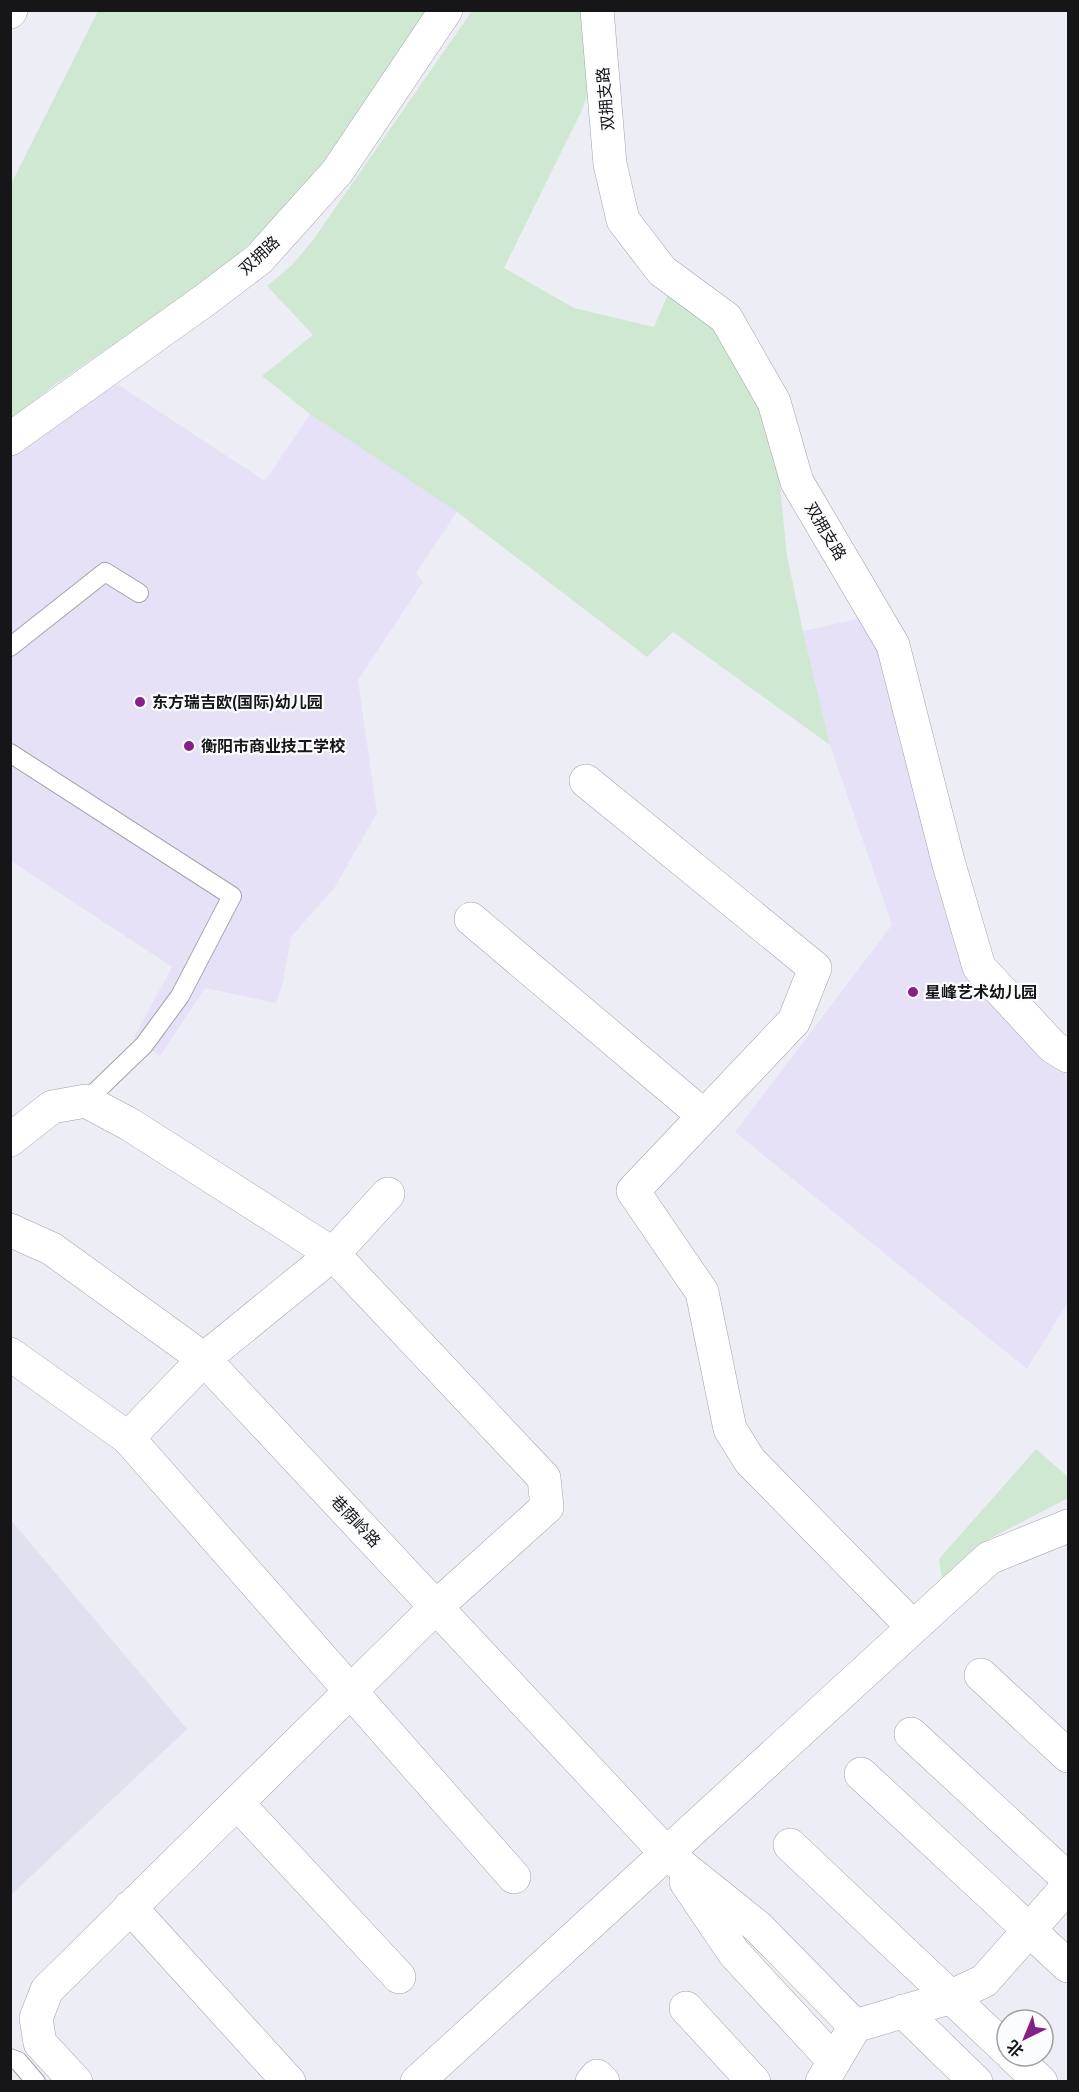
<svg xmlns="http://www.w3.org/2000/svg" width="1079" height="2092" font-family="'Public Sans','Noto Sans SC',sans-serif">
<rect width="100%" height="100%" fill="#edeef5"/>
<!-- built -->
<polygon fill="#dfe1ef" points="10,1519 187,1729 11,1895 10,1895"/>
<!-- education -->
<g fill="#e6e1f7">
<polygon points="114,382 265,481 310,414 457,512 416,573 423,582 358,680 377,813 335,887 291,937 283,982 276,1003 205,988 160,1056 134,1037 172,967 11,861 10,456"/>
<polygon points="866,617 890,687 965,968 1068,1071 1068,1302 1027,1369 735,1132 892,925 830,745 803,631"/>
</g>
<!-- green -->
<g fill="#cfe8d2">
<polygon points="98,11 429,11 393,65 318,170 269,225 219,272 57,383 11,419 10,186"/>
<polygon points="472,11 581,11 589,89 582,110 504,268 574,308 654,327 668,294 729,342 765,409 778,467 787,556 803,631 830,745 673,632 647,657 457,512 310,414 262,376 313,335 267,286 292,265 313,240"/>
<polygon points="1036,1449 1068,1477 1068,1498 978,1545 942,1578 939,1559"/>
</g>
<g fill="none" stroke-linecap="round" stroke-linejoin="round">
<defs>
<g id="lane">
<polyline points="10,647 105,572 139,593"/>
<polyline points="10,753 232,896 180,996 144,1045 86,1101"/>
<polyline points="10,2058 18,2061 36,2082"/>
</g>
<g id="street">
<polyline points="597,10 610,164 623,220 662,271 726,318 774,402 797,482 893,645 948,861 979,967 1053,1047 1068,1056"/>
<polyline points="10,439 205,300 259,259 337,172 446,10"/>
<polyline points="586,781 815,968 794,1021 633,1191 702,1292 730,1429 750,1461 913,1627"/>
<polyline points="471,919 704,1116"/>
<polyline points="10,1140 52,1107 86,1101 129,1124 333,1254 544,1478 547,1507 436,1607 47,1990 36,2018 40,2043 76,2082"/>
<polyline points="10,1230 52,1249 204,1359 667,1854 758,1927 855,2026"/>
<polyline points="10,1354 128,1438 514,1877"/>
<polyline points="128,1438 204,1359 333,1254 388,1194"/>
<polyline points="981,1675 1068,1756"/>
<polyline points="911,1734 1068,1879"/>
<polyline points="861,1774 1068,1966"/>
<polyline points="237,1803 399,1977"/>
<polyline points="790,1845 1007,2050"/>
<polyline points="686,1882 734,1953 834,2061"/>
<polyline points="130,1907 289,2082"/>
<polyline points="686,2008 754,2082"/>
<polyline points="903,2011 976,2082"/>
<polyline points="1013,2056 1041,2082"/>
<polyline points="417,2082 989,1558 1068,1526"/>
<polyline points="592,2082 597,2076 603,2082"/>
<polyline points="822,2082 855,2026 945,1999 984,1981 1068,1886"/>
</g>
<polyline id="primary" points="10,12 11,10"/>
</defs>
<!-- lane casing -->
<use href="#lane" stroke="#a2a3aa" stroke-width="20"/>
<!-- street casing -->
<use href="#street" stroke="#a2a3aa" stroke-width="34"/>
<!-- primary casing -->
<use href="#primary" stroke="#a2a3aa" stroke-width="34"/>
<!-- lane -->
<use href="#lane" stroke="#fff" stroke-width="18"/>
<!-- street -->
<use href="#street" stroke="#fff" stroke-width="33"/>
<!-- primary -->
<use href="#primary" stroke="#fff" stroke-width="33"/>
</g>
<!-- markers -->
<g fill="#861f87" stroke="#fbfcfe" stroke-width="2">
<circle cx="140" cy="702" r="6"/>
<circle cx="189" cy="746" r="6"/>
<circle cx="913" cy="992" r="6"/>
</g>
<g text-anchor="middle" stroke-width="4.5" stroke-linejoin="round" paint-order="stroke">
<!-- street labels -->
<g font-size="16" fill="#161618" stroke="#fbfcfe">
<text transform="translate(605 99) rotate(-95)" y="6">双拥支路</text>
<text transform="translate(259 255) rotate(-43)" y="6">双拥路</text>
<text transform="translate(826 531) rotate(59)" y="6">双拥支路</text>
<text transform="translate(356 1521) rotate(47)" y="6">巷荫岭路</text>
</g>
<!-- poi labels -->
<g font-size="16" font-weight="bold" fill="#161618" stroke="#fbfcfe" text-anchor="start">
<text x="152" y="708">东方瑞吉欧(国际)幼儿园</text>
<text x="201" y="752">衡阳市商业技工学校</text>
<text x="925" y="998">星峰艺术幼儿园</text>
</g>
</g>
<!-- border -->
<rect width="1079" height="2092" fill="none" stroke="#161618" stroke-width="24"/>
<!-- north arrow -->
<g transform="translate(1025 2038) rotate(223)"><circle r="28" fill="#fbfcfe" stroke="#9fa0a2" stroke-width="1.5"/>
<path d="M0-4.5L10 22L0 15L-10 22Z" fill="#861f87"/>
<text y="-9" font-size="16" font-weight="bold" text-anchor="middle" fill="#161618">北</text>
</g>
</svg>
